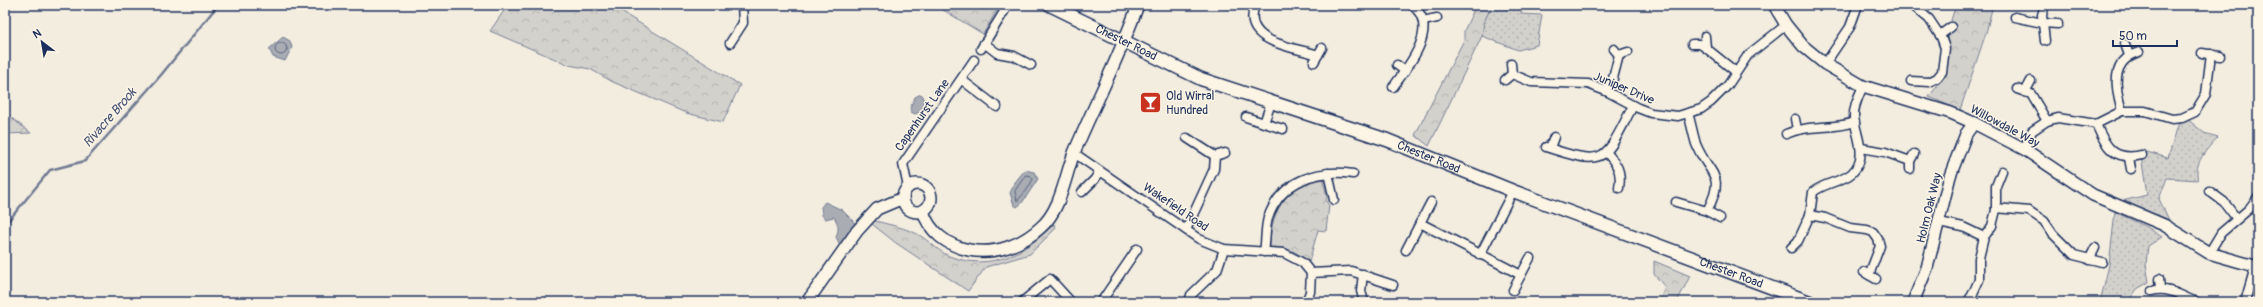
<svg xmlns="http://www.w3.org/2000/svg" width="2263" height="307" font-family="Pangolin,sans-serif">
<defs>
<pattern id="grass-dots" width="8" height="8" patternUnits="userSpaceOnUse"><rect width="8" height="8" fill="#d3d1cc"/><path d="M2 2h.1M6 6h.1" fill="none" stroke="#b5b4b2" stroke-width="1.8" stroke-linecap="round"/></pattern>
<pattern id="forest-crowns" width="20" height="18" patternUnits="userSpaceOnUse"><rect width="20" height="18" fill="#d3d1cc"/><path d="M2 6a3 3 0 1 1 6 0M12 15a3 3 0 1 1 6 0" fill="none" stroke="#b5b4b2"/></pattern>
</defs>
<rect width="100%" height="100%" fill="#f3ede0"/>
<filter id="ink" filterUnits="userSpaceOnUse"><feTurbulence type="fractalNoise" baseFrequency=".025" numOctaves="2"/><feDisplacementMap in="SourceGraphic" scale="8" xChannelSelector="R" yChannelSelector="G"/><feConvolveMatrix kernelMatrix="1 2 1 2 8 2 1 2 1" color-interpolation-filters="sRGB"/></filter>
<g filter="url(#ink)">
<!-- grass -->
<g fill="url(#grass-dots)" stroke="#778095">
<polygon points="1492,5 1522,5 1521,14 1542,15 1537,45 1518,50 1482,36 1484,22"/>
<path d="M2185 117 2204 133 2218 137C2207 149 2193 163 2198 180L2167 178 2159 199 2169 220 2122 201 2147 195 2140 150 2168 158 2180 119Z"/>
<polygon points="2115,212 2147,227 2162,237 2148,246 2146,264 2149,282 2137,289 2128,302 2100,302 2109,265"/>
</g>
<!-- forest -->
<g fill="url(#forest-crowns)" stroke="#778095">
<polygon points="508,5 610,5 740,85 723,122 686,113 613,82 590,69 569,65 490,31"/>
<polygon points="935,5 1000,5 983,34"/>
<polygon points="1476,5 1492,5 1484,22 1482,36 1429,146 1415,135 1464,40 1464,31"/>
<path d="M1956 5H1993L1986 33 1960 110 1929 97C1936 87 1944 78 1946 66 1948 51 1942 37 1955 27L1951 20Z"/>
<polygon points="5,114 9,116 31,133 5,134"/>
<path d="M1318 177 1323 180 1327 197 1326 201 1329 205 1326 231 1318 230 1309 262C1297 252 1287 246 1270 248 1269 214 1286 187 1318 177Z"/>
<path d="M875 221C888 224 901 227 913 232 926 237 936 250 949 256 991 272 1026 253 1054 224L1056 228 1030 254 986 267 968 291 896 243 872 224Z"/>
<polygon points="1654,261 1690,276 1677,302 1659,302 1665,287 1654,274"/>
</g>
<!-- water -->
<g fill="#a9acb3" stroke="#707a91">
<polygon points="283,37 290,41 292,47 285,61 273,57 269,49"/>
<polygon points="921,94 923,96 926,105 922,111 915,114 911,112 910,108 915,97"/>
<polygon points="1025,170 1034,172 1038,179 1022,203 1017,207 1014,205 1010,193 1015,182"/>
<path d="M825 202 842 210 857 225 840 245 836 237C839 229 839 225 834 217L825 219 822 215 821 207Z"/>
</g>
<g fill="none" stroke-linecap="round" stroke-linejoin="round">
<!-- shore -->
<g stroke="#546180" stroke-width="1">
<circle cx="281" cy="49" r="6"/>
<polygon points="1026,175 1031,176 1033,179 1027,190 1017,201 1015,191"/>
</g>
<!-- stream -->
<polyline stroke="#707a91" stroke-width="2.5" points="5,225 50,170 85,161 161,75 218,5"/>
<defs>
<g id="street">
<path d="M1255 5C1240 43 1295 47 1318 55"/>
<polyline points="2045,5 2042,15 2045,41"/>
<polyline points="2015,17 2042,23 2058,24"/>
<polyline points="1423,21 1437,18"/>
<polyline points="1940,35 1951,27"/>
<polyline points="1705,36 1706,48"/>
<polyline points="730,43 743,23 742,5"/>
<polyline points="984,43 997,53 1014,56 1031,65"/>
<polyline points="1692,44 1700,44 1706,48 1736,72"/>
<polyline points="2125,44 2129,55"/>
<polyline points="981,49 1008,5"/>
<polyline points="2202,53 2220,56"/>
<polyline points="1619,55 1628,52"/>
<polyline points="1314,62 1322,48"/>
<polyline points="1511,64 1512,74"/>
<polyline points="1825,64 1850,27 1858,5"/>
<polyline points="1397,65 1405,71"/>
<polyline points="962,80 997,107"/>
<polyline points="1505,80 1512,74 1531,82 1588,84 1606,91 1638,108 1651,113 1678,116 1701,109 1711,102 1728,85 1748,55 1786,25"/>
<polyline points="1911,81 1929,82 1937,78 1942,72 1945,48 1941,37 1929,19 1912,5"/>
<path d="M1393 87C1408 67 1441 27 1412 5"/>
<polyline points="2017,89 2031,94 2047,121"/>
<polyline points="1606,91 1612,82 1619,55 1614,49"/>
<polyline points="2025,92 2031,81"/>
<polyline points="1271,103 1264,123 1283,129"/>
<path d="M2122 111C2115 88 2110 61 2139 52"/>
<path d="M1688 113C1691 123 1693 134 1696 144 1709 176 1727 173 1707 211"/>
<polyline points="1246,117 1264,123"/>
<polyline points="1795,119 1797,129"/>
<path d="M2096 124C2106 148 2114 161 2142 155"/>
<path d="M1786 134C1808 124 1832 130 1855 122"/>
<polyline points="1187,138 1215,156 1225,153"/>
<path d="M1546 147C1609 168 1604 160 1633 106"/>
<polyline points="1550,148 1554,137"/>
<polyline points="1861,148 1885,152 1910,161 1910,169"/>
<polyline points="2024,149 2032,131 2047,121 2058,118 2096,124 2122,111 2145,111 2172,119 2182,118 2195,112 2206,94 2211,54"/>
<path d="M1606 152C1617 164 1622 171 1619 188"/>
<polyline points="1074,153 1199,239 1224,249 1284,253 1303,263 1311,273 1310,292 1306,302"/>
<polyline points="2129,158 2131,169"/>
<polyline points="1910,161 1914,154"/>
<polyline points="1328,173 1334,200"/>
<polyline points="908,187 903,164 974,60"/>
<polyline points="2209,191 2224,202 2237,219"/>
<polyline points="1082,192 1095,179 1099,172"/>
<polyline points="1676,202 1707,211 1720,218"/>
<polyline points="1996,208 2029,211 2044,221 2053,234 2074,255 2102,262"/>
<path d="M1810 215 1813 192C1826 182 1842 182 1852 173 1869 157 1856 136 1854 118 1853 106 1859 96 1863 86"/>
<polyline points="1810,215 1825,218 1850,228 1867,230 1873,232 1878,239 1880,246 1869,275"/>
<polyline points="1939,222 1963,227 1984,237"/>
<polyline points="1420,223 1521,275"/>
<polyline points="1186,230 1214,169 1215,156"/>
<polyline points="1791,248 1798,241 1810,215"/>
<polyline points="1406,250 1431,202"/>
<path d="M1264 252C1266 241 1265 228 1268 218 1281 180 1318 169 1353 174"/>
<polyline points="2209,253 2221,233 2249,209 2258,197"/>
<polyline points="1480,255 1513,191"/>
<polyline points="2089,260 2095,248"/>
<polyline points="1864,272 1876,279"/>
<polyline points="1311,273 1351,271 1393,285"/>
<polyline points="1363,274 1361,291 1364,302"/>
<polyline points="2159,279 2160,288"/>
<polyline points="1513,290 1530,258"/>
<path d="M2152 291C2169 286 2182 297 2197 302"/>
<polyline points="1970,298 1978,302"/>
<polyline points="1022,302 1050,279 1071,302"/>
<polyline points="1101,302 1137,249"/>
<polyline points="1189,302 1191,295 1217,270 1224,249"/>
<polyline points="1969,302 1979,280 1979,258 1984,237 1992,226 1996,210 1996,186 2002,171"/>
<polyline points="2245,302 2255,267"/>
</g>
<g id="secondary">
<polyline points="1774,5 1786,25 1803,46 1825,64 1863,86 1951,113 1974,123 2024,149 2093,195 2164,225 2209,253 2258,267"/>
<circle cx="917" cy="198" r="14"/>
<path d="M923 211C929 232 948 246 969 250 995 255 1022 245 1041 227 1061 210 1065 176 1074 153 1095 103 1120 56 1138 5"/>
<polyline points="807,302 857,231 877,209 903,198"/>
<polyline points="1913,302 1927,268 1950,176 1966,134 1974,123"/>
</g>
<g id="primary">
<path id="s1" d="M1050 5 1201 79 1387 140 1513 191 1810 302"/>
</g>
</defs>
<!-- street casing -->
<use href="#street" stroke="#1b2f5e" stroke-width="11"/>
<!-- secondary casing -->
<use href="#secondary" stroke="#1b2f5e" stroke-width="14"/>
<!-- primary casing -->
<use href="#primary" stroke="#1b2f5e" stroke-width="15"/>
<!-- street -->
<use href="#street" stroke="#fcf5e5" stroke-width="8"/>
<!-- secondary -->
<use href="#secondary" stroke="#fcf5e5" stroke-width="11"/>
<!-- primary -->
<use href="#primary" stroke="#fcf5e5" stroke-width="12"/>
</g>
</g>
<!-- icons -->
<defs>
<symbol id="bar-square" viewBox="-11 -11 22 22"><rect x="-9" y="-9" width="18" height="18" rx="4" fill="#c8321e" stroke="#fcf5e5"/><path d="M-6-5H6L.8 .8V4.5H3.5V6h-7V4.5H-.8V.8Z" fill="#fff"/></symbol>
</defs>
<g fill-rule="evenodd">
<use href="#bar-square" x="1138" y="90" width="25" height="25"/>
</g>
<g text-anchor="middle" stroke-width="3" stroke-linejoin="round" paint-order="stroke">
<!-- street labels -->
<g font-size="12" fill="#1b2f5e" stroke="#fcf5e5">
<text dy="4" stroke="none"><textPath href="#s1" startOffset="85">Chester Road</textPath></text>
<text transform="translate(1624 88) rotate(23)" y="4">Juniper Drive</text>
<text transform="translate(922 115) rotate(-55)" y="4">Capenhurst Lane</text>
<text transform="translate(2005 126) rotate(28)" y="4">Willowdale Way</text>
<text dy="4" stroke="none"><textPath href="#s1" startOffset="409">Chester Road</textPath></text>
<text transform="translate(1176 207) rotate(34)" y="4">Wakefield Road</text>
<text transform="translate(1929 208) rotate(-76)" y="4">Holm Oak Way</text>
<text dy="4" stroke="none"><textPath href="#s1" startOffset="733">Chester Road</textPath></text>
</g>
<!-- poi labels -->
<g font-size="12" fill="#1b2f5e" stroke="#fcf5e5" text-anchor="start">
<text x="1166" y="100">Old Wirral<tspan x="1166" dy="14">Hundred</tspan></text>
</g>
<!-- water labels -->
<g font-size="13" font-style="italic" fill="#465478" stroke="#fcf5e5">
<text transform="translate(109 117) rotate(-49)" y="5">Rivacre Brook</text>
</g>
</g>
<!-- margin -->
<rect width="2263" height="307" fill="none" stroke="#fcf5e5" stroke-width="20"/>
<rect x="10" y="10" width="2243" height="287" fill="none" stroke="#1b2f5e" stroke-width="1.5" filter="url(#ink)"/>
<!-- north arrow -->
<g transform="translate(42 42) rotate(329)" stroke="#fcf5e5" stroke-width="3" paint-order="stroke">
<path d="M0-3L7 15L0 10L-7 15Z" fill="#1b2f5e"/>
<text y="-6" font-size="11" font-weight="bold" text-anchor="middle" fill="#1b2f5e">N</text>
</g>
<!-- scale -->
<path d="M2113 40v6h64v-6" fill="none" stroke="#1b2f5e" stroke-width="2"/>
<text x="2119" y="40" font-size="12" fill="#1b2f5e" stroke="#fcf5e5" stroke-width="3" paint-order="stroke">50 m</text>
</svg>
